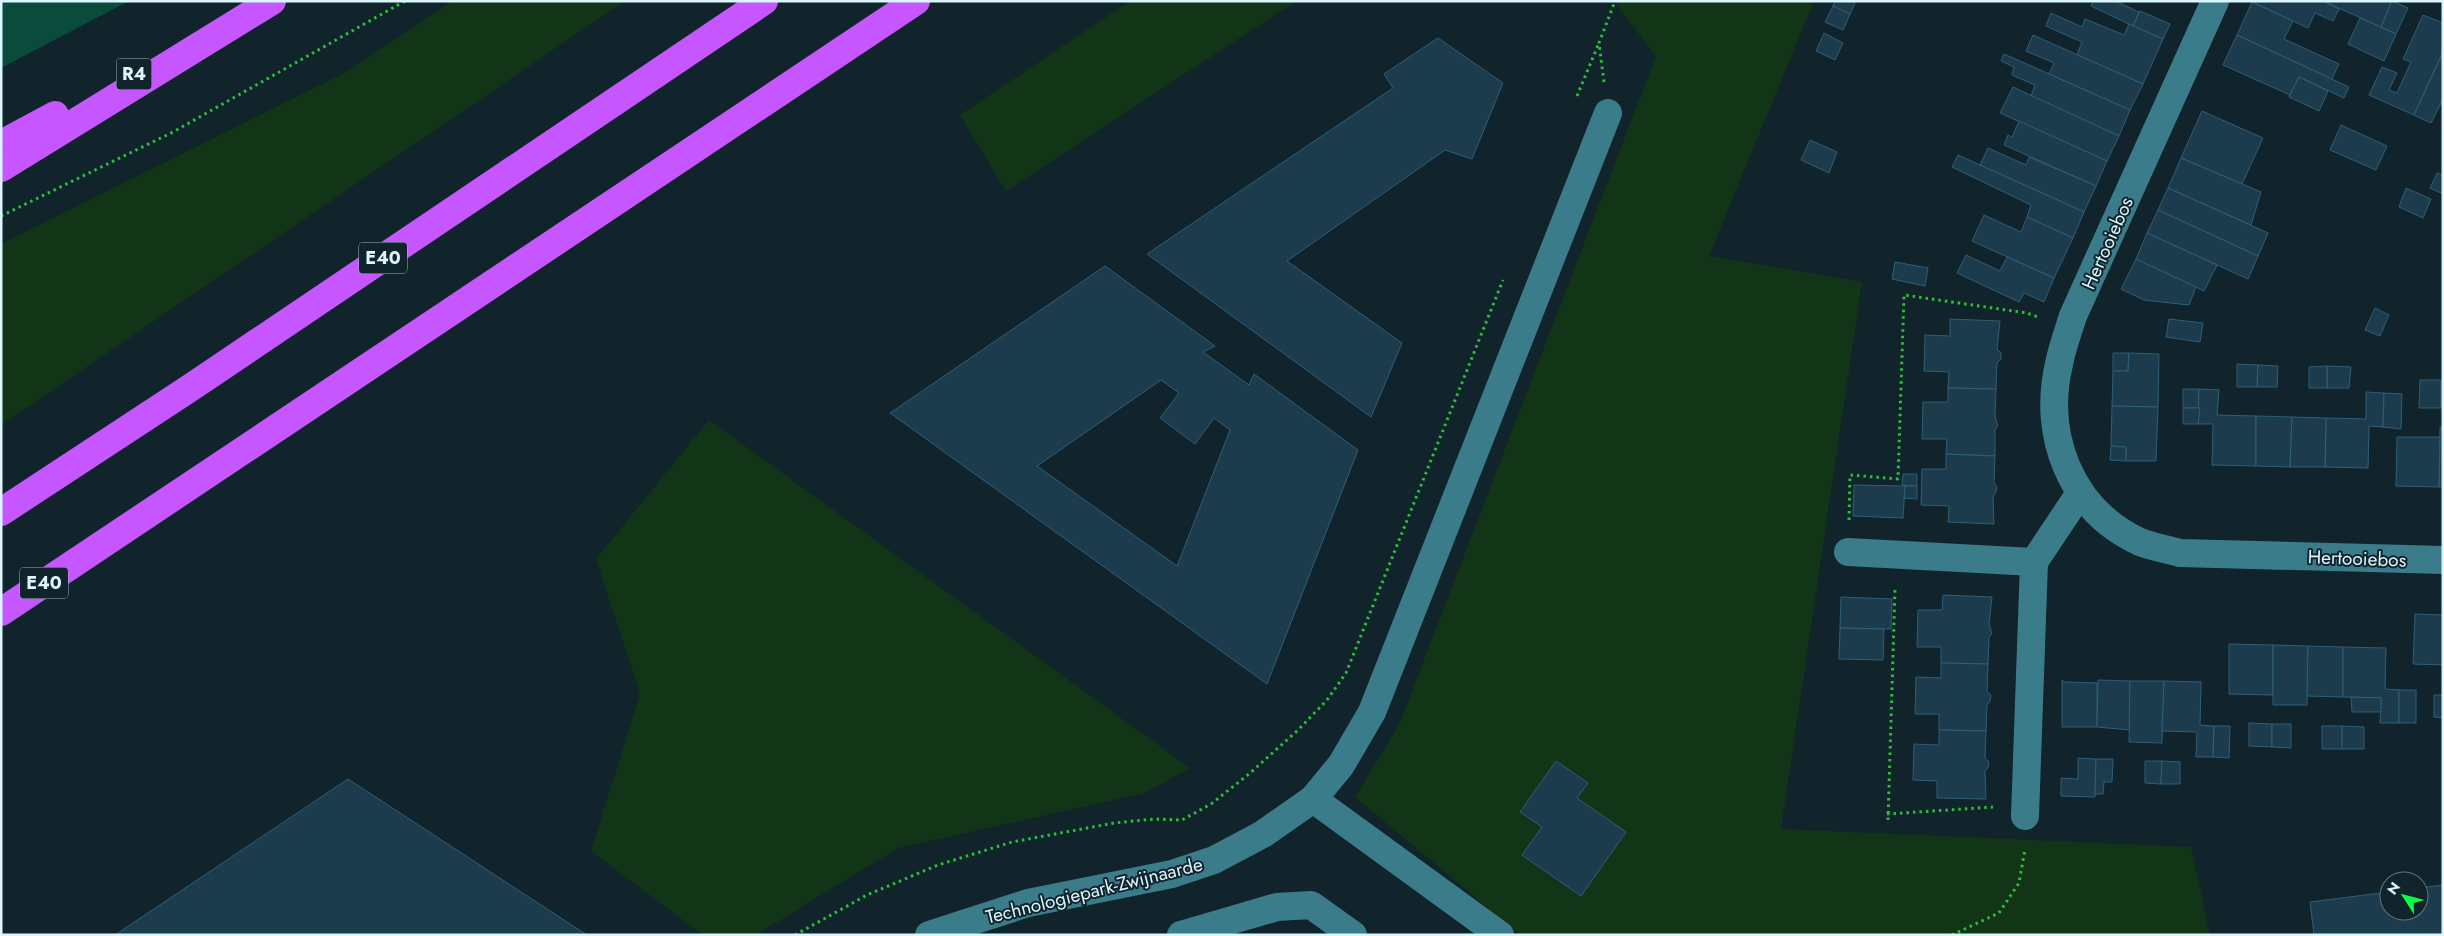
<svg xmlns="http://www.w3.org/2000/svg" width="2444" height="936" font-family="Jost,sans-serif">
<rect width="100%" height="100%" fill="#11232b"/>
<!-- green -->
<g fill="#133517">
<polygon points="452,1 625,1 1,425 1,244 348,71"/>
<polygon points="1130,1 1296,1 1006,191 960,115"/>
<polygon points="1613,1 1814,1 1709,256 1862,282 1781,829 2191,847 2210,935 1520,935 1355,797 1399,725 1656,56"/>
<polygon points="709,420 1190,768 1145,793 898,848 756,935 703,935 591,851 640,694 596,559"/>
</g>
<!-- water -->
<polygon fill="#0a4b3c" points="1,1 129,1 1,68"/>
<!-- building -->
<g fill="#1c3c4d" stroke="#2e5f79" fill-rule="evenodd">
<polygon points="1835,1 1856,1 1850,14 1833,6"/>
<polygon points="2093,1 2115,1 2139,12 2133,26 2091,6"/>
<polygon points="2323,1 2339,9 2333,21 2315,13 2308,28 2252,2"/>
<polygon points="2323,1 2392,1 2381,27"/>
<polygon points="2392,1 2408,8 2396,34 2381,27"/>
<polygon points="2252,2 2293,21 2284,39 2339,64 2332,79 2237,35"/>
<polygon points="1833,6 1850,14 1843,30 1825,22"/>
<polygon points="2140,11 2170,24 2163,39 2133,26"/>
<polygon points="2051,13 2082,27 2085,19 2124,35 2129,24 2163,39 2143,84 2077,55 2082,42 2046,26"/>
<polygon points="2423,15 2443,23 2443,52 2414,115 2369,95 2382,67 2397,73 2389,90 2397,93 2411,62 2403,59"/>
<polygon points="2360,18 2396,34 2384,61 2348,44"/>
<polygon points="1824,33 1843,43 1835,60 1816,51"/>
<polygon points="2033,35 2143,84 2130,110 2049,74 2054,63 2026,51"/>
<polygon points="2237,35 2349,87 2344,98 2299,77 2290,95 2223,65"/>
<polygon points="1438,38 1503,83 1472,159 1445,150 1287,261 1402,343 1371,417 1147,254 1393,88 1384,74"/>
<polygon points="2443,52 2443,99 2431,123 2414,115"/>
<polygon points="2004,54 2130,110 2119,136 2031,96 2035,85 2012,75 2014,67 2001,61"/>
<polygon points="2299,77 2328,91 2319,111 2289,97"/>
<polygon points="2013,87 2119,136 2107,161 2000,113"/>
<polygon points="2202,111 2263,138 2242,184 2181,158"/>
<polygon points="2019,121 2107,161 2096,186 2004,145 2008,135 2012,137"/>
<polygon points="2341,125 2387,146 2376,170 2330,150"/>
<polygon points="1810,140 1837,152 1829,173 1801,160"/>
<polygon points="1988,148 2026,165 2029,157 2096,186 2084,212 1980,165"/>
<polygon points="1958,155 2084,212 2073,238 2027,217 2031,205 1952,167"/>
<polygon points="2181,158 2261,192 2251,225 2168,188"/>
<polygon points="2437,173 2443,175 2443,194 2430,188"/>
<polygon points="2168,188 2268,233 2258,256 2158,210"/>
<polygon points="2406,188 2431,199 2423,218 2399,207"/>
<polygon points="2158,210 2258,256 2248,279 2147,233"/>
<polygon points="1984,215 2021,232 2027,217 2073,238 2054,278 1972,241"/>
<polygon points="2147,233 2217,265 2204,291 2136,259"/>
<polygon points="1966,255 2000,271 2007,257 2054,278 2044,302 2024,293 2019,302 1957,273"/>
<polygon points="2136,259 2196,287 2189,305 2144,300 2121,289"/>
<polygon points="1895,262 1928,268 1925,286 1892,279"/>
<path d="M1105 266 1215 346 1203 352 1249 385 1254 374 1358 450 1267 684 890 413ZM1161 380 1179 393 1160 418 1195 444 1214 418 1230 430 1177 566 1037 466Z"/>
<polygon points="2375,308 2389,315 2380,336 2365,330"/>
<polygon points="1950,319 2000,321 1997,349 2001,353 2001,359 1997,363 1996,389 1948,388 1949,372 1924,371 1925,335 1950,336"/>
<polygon points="2169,319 2203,323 2200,342 2166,337"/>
<polygon points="2113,353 2129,353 2128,371 2113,371"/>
<polygon points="2129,353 2159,354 2158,407 2112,406 2113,371 2128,371"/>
<polygon points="2237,364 2258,365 2257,387 2237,387"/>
<polygon points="2258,365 2278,366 2277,387 2257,387"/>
<polygon points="2327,366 2351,367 2349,388 2327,388"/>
<polygon points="2327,366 2327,388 2309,388 2309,367"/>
<polygon points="2420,380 2441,380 2441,408 2419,408"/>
<polygon points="1948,388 1996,389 1995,417 1998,426 1995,429 1995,456 1946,454 1947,439 1922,439 1923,402 1948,402"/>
<polygon points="2183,389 2199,389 2200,408 2183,408"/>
<polygon points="2199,389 2219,390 2217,415 2256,416 2256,466 2212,465 2213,424 2198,424"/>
<polygon points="2366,392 2384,393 2383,427 2369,426 2368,468 2325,467 2326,418 2366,419"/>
<polygon points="2384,393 2402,394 2401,429 2383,427"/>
<polygon points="2112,406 2158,407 2156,461 2126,461 2126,447 2111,446"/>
<polygon points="2183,408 2200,408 2198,424 2183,424"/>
<polygon points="2256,416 2292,417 2290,467 2256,466"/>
<polygon points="2292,417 2326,418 2325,467 2290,467"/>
<polygon points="2440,427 2443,427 2443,487 2439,487"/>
<polygon points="2397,437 2440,437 2439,487 2396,486"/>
<polygon points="2111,446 2126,447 2126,461 2110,460"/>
<polygon points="1946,454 1995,456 1994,483 1997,487 1996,492 1993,496 1994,524 1948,522 1949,506 1921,505 1922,469 1946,469"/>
<polygon points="1903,474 1917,474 1917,486 1902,485"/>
<polygon points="1854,485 1905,486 1903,518 1853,516"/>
<polygon points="1905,486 1917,486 1917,499 1904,498"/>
<polygon points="1943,595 1992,597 1989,624 1992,634 1989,637 1988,664 1941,663 1941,647 1917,647 1918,610 1942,610"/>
<polygon points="1841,597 1892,599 1891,629 1840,628"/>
<polygon points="2415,614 2443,615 2443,665 2413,664"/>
<polygon points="1840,628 1884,629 1883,660 1839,659"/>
<polygon points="2229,644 2273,645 2273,695 2229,694"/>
<polygon points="2273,645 2308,646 2307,705 2273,705"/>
<polygon points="2308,646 2343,647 2343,697 2307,696"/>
<polygon points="2343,647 2386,648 2385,689 2399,690 2399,723 2380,723 2381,698 2343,697"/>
<polygon points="1941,663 1988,664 1987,691 1991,695 1990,701 1987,705 1986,731 1939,730 1939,714 1915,714 1916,677 1941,678"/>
<polygon points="2062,680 2065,682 2097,683 2097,727 2062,727"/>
<polygon points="2098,680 2130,681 2130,730 2097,727"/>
<polygon points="2130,681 2164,681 2162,743 2129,742"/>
<polygon points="2164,681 2201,682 2200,725 2214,726 2213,757 2196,757 2197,732 2162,731"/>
<rect x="2399" y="690" width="17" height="33"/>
<polygon points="2434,695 2443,695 2443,718 2434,717"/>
<polygon points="2351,697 2381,698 2381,712 2352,712"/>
<polygon points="2249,723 2272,724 2272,747 2249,746"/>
<polygon points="2272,724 2291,724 2291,748 2272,747"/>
<polygon points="2214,726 2230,726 2229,758 2213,757"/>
<rect x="2322" y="726" width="20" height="23"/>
<polygon points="2342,726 2364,727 2364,749 2342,749"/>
<polygon points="1939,730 1986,731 1985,758 1989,762 1988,768 1985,771 1986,799 1937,798 1937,781 1913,780 1914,744 1939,745"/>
<polygon points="2078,758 2096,759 2095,797 2061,796 2061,778 2078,779"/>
<polygon points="2096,759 2113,759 2112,782 2104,782 2103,794 2095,794"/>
<polygon points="1556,761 1588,783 1577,798 1626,832 1581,896 1522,855 1542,827 1520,812"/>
<polygon points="2145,761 2162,761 2161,784 2145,783"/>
<polygon points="2162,761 2180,762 2180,784 2161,784"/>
<polygon points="348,779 587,935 115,935"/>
<polygon points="2443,885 2443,935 2314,935 2310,902 2389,892 2389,911 2419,911 2419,888"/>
</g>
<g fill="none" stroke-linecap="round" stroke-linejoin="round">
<!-- path -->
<g stroke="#2ebf3a" stroke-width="3" stroke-dasharray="2.5 4" stroke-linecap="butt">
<polyline points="1604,82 1599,43 1615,1"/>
<polyline points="1577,96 1599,43"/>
<polyline points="1,216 173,132 405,1"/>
<polyline points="1849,520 1850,475 1898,479 1904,295 2027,313 2038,317"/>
<polyline points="1887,814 1993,807"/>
<polyline points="1888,820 1895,589"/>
<polyline points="795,935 867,895 938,865 1012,842 1114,823 1154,819 1182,820 1211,804 1249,774 1298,730 1327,700 1346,673 1503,280"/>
<polyline points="1952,935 1999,913 2019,883 2025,849"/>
</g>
<!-- minor -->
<g stroke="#3b7c8b" stroke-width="28">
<path d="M2215 1 2073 316C2068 332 2062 348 2059 364 2042 436 2071 510 2140 542 2152 547 2167 549 2180 553L2443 560"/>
<polyline points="1848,552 2034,562"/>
<polyline points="1313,799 1500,935"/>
<polyline points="2025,816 2034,562 2080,493"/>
<polyline points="929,935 1028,903 1172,874 1214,860 1263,834 1313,799 1341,765 1372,712 1608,113"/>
<polyline points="1181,935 1277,907 1311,905 1353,935"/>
</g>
<!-- highway -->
<g stroke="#c656ff" stroke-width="28">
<polyline points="1,144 55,115"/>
<polyline points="1,168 272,1"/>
<polyline points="1,512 190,388 764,1"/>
<polyline points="1,612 916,1"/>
</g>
</g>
<g text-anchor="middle" stroke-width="4" stroke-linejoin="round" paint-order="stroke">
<!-- shield labels -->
<g fill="#11232b" stroke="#9eb7bf" stroke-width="1">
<rect x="116.5" y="58.5" width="35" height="31" rx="4"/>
<rect x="359" y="242.5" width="48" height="31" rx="4"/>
<rect x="20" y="567.5" width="48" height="31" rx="4"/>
</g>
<g font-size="18" font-weight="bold" fill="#dbf6ff">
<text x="134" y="80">R4</text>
<text x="383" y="264">E40</text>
<text x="44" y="589">E40</text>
</g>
<!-- street labels -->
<g font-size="19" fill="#dbf6ff" stroke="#11232b">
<text transform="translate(2107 243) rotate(-66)" y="7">Hertooiebos</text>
<text transform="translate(2357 558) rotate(2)" y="7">Hertooiebos</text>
<text transform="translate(1094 890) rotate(-14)" y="7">Technologiepark-Zwijnaarde</text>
</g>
</g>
<!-- border -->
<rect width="2444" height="936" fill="none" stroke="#dbf6ff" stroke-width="5"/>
<!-- north arrow -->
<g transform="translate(2404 896) rotate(306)"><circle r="24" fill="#11232b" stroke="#627780"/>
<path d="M0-4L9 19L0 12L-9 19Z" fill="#07ff43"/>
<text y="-8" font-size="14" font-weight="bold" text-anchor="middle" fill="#dbf6ff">N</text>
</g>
</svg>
